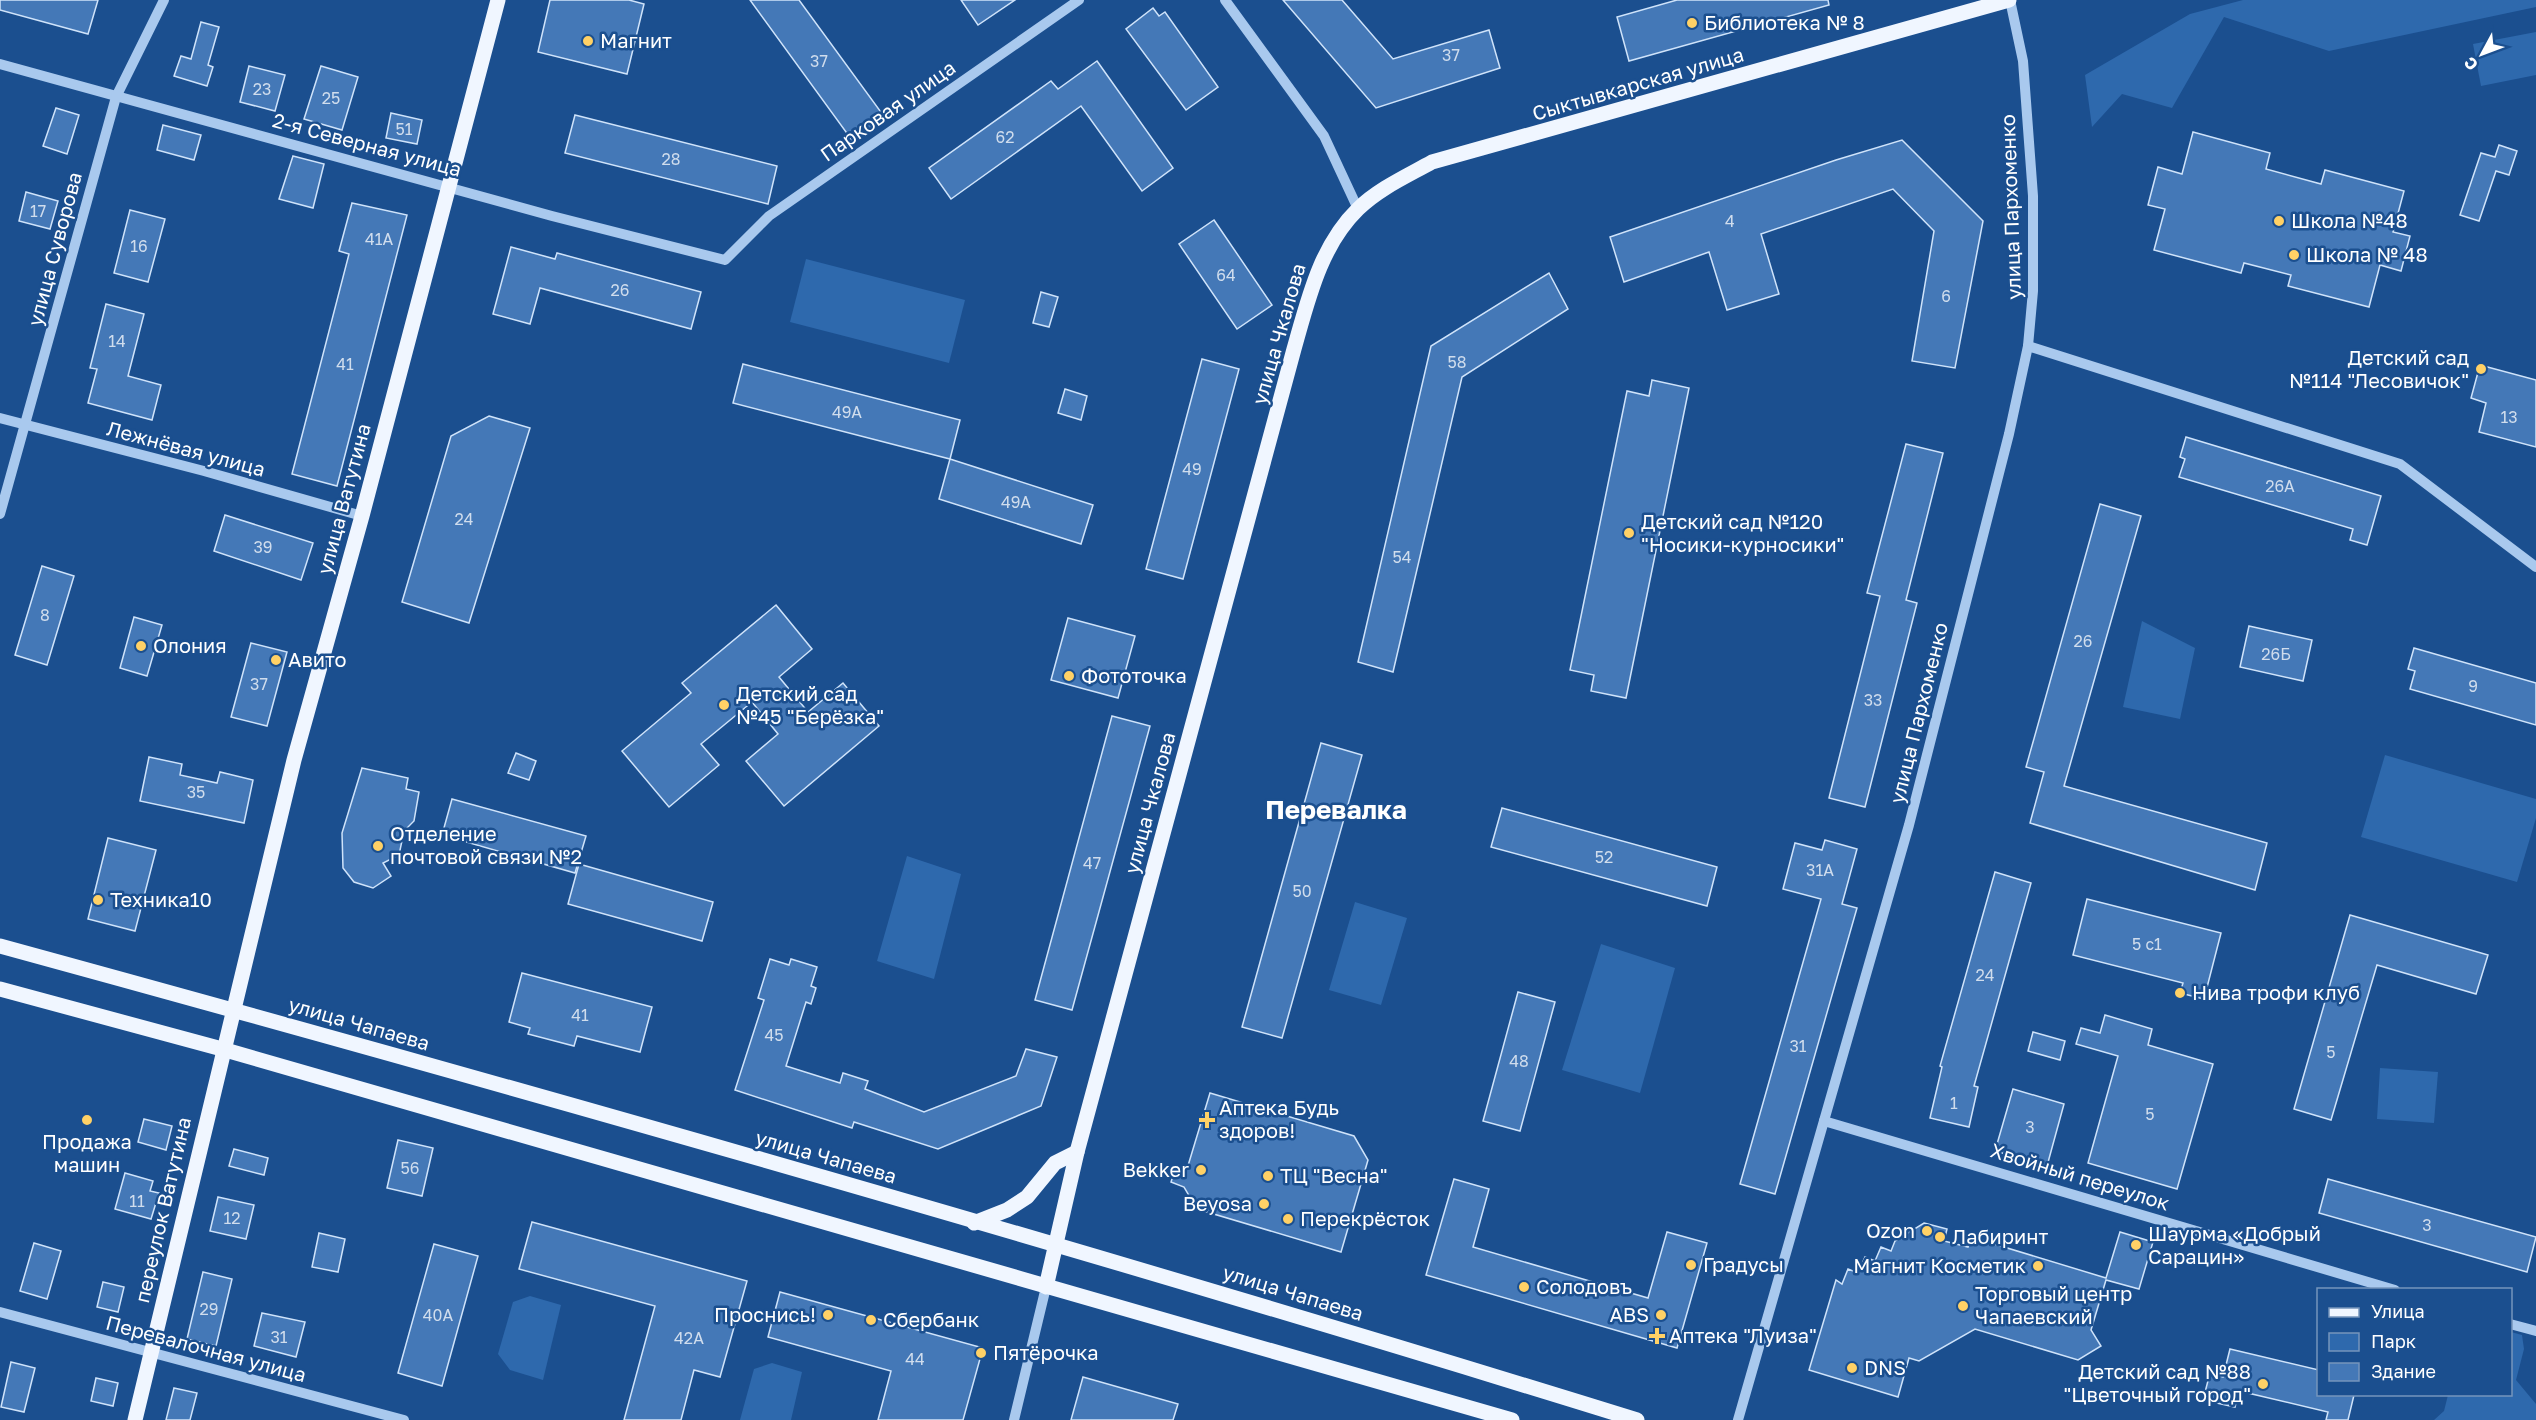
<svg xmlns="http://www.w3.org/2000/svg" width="2536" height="1420" font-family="'Golos Text',sans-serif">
<rect width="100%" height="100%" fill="#1b4f8f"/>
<!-- green -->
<g fill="#2e69ad">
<polygon points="2243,0 2536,0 2536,7 2329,51 2224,17 2172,108 2122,94 2092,127 2085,75 2190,14"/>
<polygon points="2536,32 2536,75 2481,86 2473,44"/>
<polygon points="806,259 965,300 949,363 790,322"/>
<polygon points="2142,621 2195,648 2180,719 2123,707"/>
<polygon points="2385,755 2536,799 2536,818 2517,882 2361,837"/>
<polygon points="907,856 961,874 934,979 877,961"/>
<polygon points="1355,902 1407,918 1381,1005 1329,990"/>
<polygon points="1601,944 1675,968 1640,1093 1562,1070"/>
<polygon points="2380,1068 2438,1072 2434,1123 2377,1119"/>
<polygon points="530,1296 561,1305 543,1380 510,1370 498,1354 513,1302"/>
<polygon points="2511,1332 2522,1335 2524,1349 2516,1380 2536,1404 2536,1420 2434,1420 2444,1411 2448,1395 2510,1394"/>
<polygon points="772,1363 802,1372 791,1420 740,1420 754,1369"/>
</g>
<!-- building -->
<g fill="#4478b7" stroke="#cfe3fa" stroke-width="1.5">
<polygon points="0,0 98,0 88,34 0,10"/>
<polygon points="550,0 629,0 644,4 627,74 538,52"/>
<polygon points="750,0 799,0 886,119 854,143"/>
<polygon points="961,0 1015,0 978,25"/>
<polygon points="1283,0 1342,0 1393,59 1489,30 1500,68 1376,108"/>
<polygon points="1677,0 1828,0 1829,5 1629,61 1617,17"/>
<polygon points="1153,8 1159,16 1165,12 1218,87 1186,110 1126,29"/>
<polygon points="201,22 219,27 208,65 213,67 207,86 174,76 181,56 191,59"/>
<polygon points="1097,61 1173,168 1142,191 1081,106 951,199 929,168 1051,81 1058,89"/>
<polygon points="249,66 285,75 275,111 240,102"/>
<polygon points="321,66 358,77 342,130 304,119"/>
<polygon points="56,108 79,115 67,154 43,146"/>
<polygon points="391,113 422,120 417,144 386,138"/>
<polygon points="575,115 777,166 768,204 565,153"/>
<polygon points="163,125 201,135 194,160 157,150"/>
<polygon points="2193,132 2270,153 2266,169 2321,184 2325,170 2404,191 2393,232 2410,236 2401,271 2380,265 2369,307 2288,286 2291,275 2244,263 2241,273 2154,250 2165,209 2148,205 2158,167 2182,174"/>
<polygon points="1902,140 1983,221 1955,368 1912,361 1934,231 1893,189 1761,234 1779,294 1727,310 1709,252 1624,282 1610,237 1836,160"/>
<polygon points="2499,145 2517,151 2509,175 2496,171 2479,221 2460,215 2481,153 2495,157"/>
<polygon points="293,156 324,164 313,208 279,199"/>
<polygon points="26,192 58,201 50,229 19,221"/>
<polygon points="352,203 407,215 337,486 292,474 349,254 339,251"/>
<polygon points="130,210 165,219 148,282 114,273"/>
<polygon points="1214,220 1272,305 1237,329 1179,244"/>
<polygon points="511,247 555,259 557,253 701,292 691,329 540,288 530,324 493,314"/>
<polygon points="1549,273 1568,309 1462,377 1393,672 1358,662 1431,346"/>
<polygon points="1041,292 1058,297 1049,327 1033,323"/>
<polygon points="106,304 144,314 128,376 161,385 152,420 88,403 97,369 90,368"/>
<polygon points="1202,359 1239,369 1183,579 1146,569"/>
<polygon points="743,364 960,420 950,459 733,403"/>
<polygon points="2480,365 2536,380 2536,447 2479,432 2486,403 2471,398"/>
<polygon points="1652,380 1689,388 1626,698 1591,691 1594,675 1570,670 1627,391 1649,396"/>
<polygon points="1065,389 1087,396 1081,420 1058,413"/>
<polygon points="489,416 530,428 469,623 402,602 451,436"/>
<polygon points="2186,437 2381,496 2367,545 2350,540 2353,529 2179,477 2185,459 2180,457"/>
<polygon points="1906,444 1943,453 1906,600 1917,603 1865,807 1829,798 1880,596 1867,593"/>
<polygon points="950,459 1093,505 1081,544 939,499"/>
<polygon points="2100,504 2141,516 2064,786 2267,843 2255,890 2030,823 2044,772 2026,767"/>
<polygon points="225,515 313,543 301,580 214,551"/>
<polygon points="42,566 74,576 47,665 15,655"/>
<polygon points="776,605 812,649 779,677 808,712 843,683 879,726 784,806 746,761 778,734 752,702 701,744 719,765 669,807 622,751 691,693 682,683"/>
<polygon points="134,617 162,625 147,676 120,668"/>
<polygon points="1068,618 1135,636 1118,698 1051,680"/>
<polygon points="2249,626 2312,640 2303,681 2240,667"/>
<polygon points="251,643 287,652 267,726 231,717"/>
<polygon points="2414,648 2536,683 2536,725 2410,689 2415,671 2408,669"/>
<polygon points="1112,716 1150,726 1072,1010 1035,1000"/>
<polygon points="1321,743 1362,755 1282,1038 1242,1027"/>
<polygon points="516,753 536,761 529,780 508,773"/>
<polygon points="149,757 182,764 180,775 217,783 220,772 253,780 244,823 140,801"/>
<polygon points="362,768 408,778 406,789 419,792 414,821 404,831 399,855 383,863 391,876 373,888 354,882 343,868 342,833"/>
<polygon points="452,799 586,836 575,873 442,835"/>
<polygon points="1502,808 1717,867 1707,906 1491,847"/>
<polygon points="108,838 156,850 135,931 88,919"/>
<polygon points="1825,840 1857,849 1842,904 1857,908 1775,1194 1740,1184 1821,899 1783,889 1795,843 1822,850"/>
<polygon points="579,864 713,902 702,941 568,904"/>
<polygon points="1995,872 2031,883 1974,1086 1978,1087 1969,1127 1930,1118 1942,1067 1940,1066"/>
<polygon points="2087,899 2221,933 2204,999 2180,993 2183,983 2073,955"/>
<polygon points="2350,915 2488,955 2476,994 2377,965 2331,1120 2294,1109"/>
<polygon points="770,959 789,965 791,959 817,967 811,986 816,988 811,1004 806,1002 786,1066 840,1083 843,1073 868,1081 865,1089 924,1112 1016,1076 1026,1049 1057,1057 1041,1106 938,1149 854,1122 852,1128 735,1090 764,1000 758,998"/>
<polygon points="522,973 652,1007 640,1052 577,1036 574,1046 528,1034 530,1028 509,1022"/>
<polygon points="1518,992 1555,1002 1520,1131 1483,1121"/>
<polygon points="2105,1015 2152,1029 2148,1045 2213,1064 2177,1189 2088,1163 2118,1056 2076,1044 2081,1028 2100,1033"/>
<polygon points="2033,1032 2065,1041 2060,1060 2028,1051"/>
<polygon points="2013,1089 2064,1104 2047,1166 1995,1151"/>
<polygon points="1210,1093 1354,1136 1368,1160 1341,1252 1197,1209 1184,1187 1171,1182 1176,1166 1187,1169"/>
<polygon points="144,1119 172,1126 166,1150 138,1142"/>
<polygon points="398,1140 433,1148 422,1196 387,1188"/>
<polygon points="234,1149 268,1158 264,1175 229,1166"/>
<polygon points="125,1173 153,1181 150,1191 159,1193 151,1219 115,1209"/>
<polygon points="1454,1179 1489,1189 1473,1247 1648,1298 1667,1232 1707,1243 1677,1348 1426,1275"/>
<polygon points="2328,1179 2536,1237 2527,1272 2319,1213"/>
<polygon points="218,1197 254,1205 246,1239 210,1231"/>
<polygon points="532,1222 747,1281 720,1377 694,1370 681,1420 624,1420 655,1306 519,1269"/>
<polygon points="1924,1223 1947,1229 1944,1241 1968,1247 1971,1237 2106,1278 2120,1232 2153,1242 2139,1289 2106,1280 2091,1330 2101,1346 2078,1360 1975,1329 1919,1361 1909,1358 1898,1397 1809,1370 1836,1280 1842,1284 1848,1269 1858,1273 1865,1257 1875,1261 1881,1247 1891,1251 1895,1241"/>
<polygon points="319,1233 345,1239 338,1272 312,1267"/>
<polygon points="34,1243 61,1251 47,1299 20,1291"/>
<polygon points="434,1244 478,1256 442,1386 398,1373"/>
<polygon points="203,1272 232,1279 216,1346 187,1339"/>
<polygon points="103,1282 124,1287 118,1312 97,1307"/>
<polygon points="780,1292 983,1348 963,1420 878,1420 891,1371 768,1337"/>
<polygon points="262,1313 305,1322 296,1357 254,1346"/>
<polygon points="2230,1349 2319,1370 2319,1395 2354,1395 2348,1420 2326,1420 2328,1412 2239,1391 2235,1407 2203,1400 2210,1373 2223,1377"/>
<polygon points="11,1362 35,1368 24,1412 1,1407"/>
<polygon points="1083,1377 1178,1404 1173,1420 1071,1420"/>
<polygon points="96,1378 118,1383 113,1406 91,1401"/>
<polygon points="174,1388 197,1393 190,1420 166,1420"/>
</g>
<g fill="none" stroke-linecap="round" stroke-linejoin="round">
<!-- minor -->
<g stroke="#a9c9ee" stroke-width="10">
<polyline points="1225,0 1324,136 1358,209"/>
<polyline points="0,64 552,216 725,260 769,216 1079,0"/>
<polyline points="2028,346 2400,464 2536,567"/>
<polyline points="0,418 204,471 362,516"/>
<polyline points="0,514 116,97 164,0"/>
<polyline points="1824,1121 2395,1290"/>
<polyline points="0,1312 404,1420"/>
<polyline points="2510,1324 2536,1331"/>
<polyline points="1014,1420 1046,1287"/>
<polyline points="1738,1420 1909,825 2009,434 2028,346 2033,291 2033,196 2023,61 2010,0"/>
</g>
<!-- major -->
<g stroke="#f0f6ff" stroke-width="15">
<path d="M0 946C548 1096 1095 1252 1637 1420"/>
<polyline points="0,989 222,1049 1512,1420"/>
<polyline points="974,1223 1007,1210 1027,1197 1055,1163 1077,1152"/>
<path d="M1046 1287 1077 1152 1294 349C1308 300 1320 246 1358 209 1378 189 1407 176 1432 162L2009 0"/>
<polyline points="135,1420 294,760 362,516 498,0"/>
</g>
</g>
<!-- markers -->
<g fill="#ffd166" stroke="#1b4f8f" stroke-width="2">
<circle cx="1692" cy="23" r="6"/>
<circle cx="588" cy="41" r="6"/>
<circle cx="2279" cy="221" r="6"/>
<circle cx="2294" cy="255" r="6"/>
<circle cx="2481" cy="369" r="6"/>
<circle cx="1629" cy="533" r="6"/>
<circle cx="141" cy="646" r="6"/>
<circle cx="276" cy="660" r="6"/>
<circle cx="1069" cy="676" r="6"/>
<circle cx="724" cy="705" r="6"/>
<circle cx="378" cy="846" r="6"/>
<circle cx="98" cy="900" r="6"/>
<circle cx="2180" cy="993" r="6"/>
<circle cx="87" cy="1120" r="6"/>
<path d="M1204 1111h6v6h6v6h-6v6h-6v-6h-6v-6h6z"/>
<circle cx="1201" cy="1170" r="6"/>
<circle cx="1268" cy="1176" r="6"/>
<circle cx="1264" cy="1204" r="6"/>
<circle cx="1288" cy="1219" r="6"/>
<circle cx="1927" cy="1231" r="6"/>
<circle cx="1940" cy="1237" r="6"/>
<circle cx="2136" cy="1245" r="6"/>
<circle cx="1691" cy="1265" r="6"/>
<circle cx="2038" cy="1266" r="6"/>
<circle cx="1524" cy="1287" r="6"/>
<circle cx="1963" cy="1306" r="6"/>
<circle cx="828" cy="1315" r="6"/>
<circle cx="1661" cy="1315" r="6"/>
<circle cx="871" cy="1320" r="6"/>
<path d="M1654 1327h6v6h6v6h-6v6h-6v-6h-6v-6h6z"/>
<circle cx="981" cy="1353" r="6"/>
<circle cx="1852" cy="1368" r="6"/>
<circle cx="2263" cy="1384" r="6"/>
</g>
<g text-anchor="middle" stroke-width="5" stroke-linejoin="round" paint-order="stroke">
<!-- number labels -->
<g font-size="16" fill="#d0dded">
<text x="1451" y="61">37</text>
<text x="819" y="67">37</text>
<text x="262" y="95">23</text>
<text x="331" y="104">25</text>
<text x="404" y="135">51</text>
<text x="1005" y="143">62</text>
<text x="671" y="165">28</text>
<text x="38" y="217">17</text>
<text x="1730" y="227">4</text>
<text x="379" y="245">41А</text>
<text x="139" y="252">16</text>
<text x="1226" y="281">64</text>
<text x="620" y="296">26</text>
<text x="1946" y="302">6</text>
<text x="117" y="347">14</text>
<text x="1457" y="368">58</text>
<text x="345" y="370">41</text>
<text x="847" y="418">49А</text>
<text x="2509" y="423">13</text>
<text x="1192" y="475">49</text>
<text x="2280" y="492">26А</text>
<text x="1016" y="508">49А</text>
<text x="464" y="525">24</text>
<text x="263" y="553">39</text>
<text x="1402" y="563">54</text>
<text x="45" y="621">8</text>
<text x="2083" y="647">26</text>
<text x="2276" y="660">26Б</text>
<text x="259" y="690">37</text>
<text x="2473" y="692">9</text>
<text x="1873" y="706">33</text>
<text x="196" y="798">35</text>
<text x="1604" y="863">52</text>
<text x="1092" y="869">47</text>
<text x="1820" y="876">31А</text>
<text x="1302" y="897">50</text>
<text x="2147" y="950">5 с1</text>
<text x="1985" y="981">24</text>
<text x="580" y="1021">41</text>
<text x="774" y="1041">45</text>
<text x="1798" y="1052">31</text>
<text x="2331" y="1058">5</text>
<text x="1519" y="1067">48</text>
<text x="1954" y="1109">1</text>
<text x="2150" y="1120">5</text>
<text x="2030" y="1133">3</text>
<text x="410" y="1174">56</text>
<text x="137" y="1207">11</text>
<text x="232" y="1224">12</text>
<text x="2427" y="1231">3</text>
<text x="209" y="1315">29</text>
<text x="438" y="1321">40А</text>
<text x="279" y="1343">31</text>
<text x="689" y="1344">42А</text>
<text x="915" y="1365">44</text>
</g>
<!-- poi labels -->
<g font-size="20" fill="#fff" stroke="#1b4f8f" text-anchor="start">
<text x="1704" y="30">Библиотека № 8</text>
<text x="600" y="48">Магнит</text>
<text x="2291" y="228">Школа №48</text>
<text x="2306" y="262">Школа № 48</text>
<text x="2469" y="365" text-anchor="end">Детский сад<tspan x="2469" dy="23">№114 "Лесовичок"</tspan></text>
<text x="1641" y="529">Детский сад №120<tspan x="1641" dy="23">"Носики-курносики"</tspan></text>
<text x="153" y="653">Олония</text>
<text x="288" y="667">Авито</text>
<text x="1081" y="683">Фототочка</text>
<text x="736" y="701">Детский сад<tspan x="736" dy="23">№45 "Берёзка"</tspan></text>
<text x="390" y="841">Отделение<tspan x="390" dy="23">почтовой связи №2</tspan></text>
<text x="110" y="907">Техника10</text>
<text x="2192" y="1000">Нива трофи клуб</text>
<text x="1219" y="1115">Аптека Будь<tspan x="1219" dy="23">здоров!</tspan></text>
<text x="87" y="1149" text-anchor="middle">Продажа<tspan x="87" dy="23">машин</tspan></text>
<text x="1189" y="1177" text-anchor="end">Bekker</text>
<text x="1280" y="1183">ТЦ "Весна"</text>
<text x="1252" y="1211" text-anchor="end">Beyosa</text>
<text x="1300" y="1226">Перекрёсток</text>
<text x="1915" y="1238" text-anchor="end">Ozon</text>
<text x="2148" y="1241">Шаурма «Добрый<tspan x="2148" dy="23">Сарацин»</tspan></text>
<text x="1952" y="1244">Лабиринт</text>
<text x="1703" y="1272">Градусы</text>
<text x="2026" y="1273" text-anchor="end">Магнит Косметик</text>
<text x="1536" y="1294">Солодовъ</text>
<text x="1975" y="1301">Торговый центр<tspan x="1975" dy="23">Чапаевский</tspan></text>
<text x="816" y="1322" text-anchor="end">Проснись!</text>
<text x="1649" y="1322" text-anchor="end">ABS</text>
<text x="883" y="1327">Сбербанк</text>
<text x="1669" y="1343">Аптека "Луиза"</text>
<text x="993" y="1360">Пятёрочка</text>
<text x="1864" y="1375">DNS</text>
<text x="2251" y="1379" text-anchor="end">Детский сад №88<tspan x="2251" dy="23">"Цветочный город"</tspan></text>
</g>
<!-- street labels -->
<g font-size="20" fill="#fff" stroke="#1b4f8f">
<text transform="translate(1638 84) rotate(-16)" y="7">Сыктывкарская улица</text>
<text transform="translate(888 111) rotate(-35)" y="7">Парковая улица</text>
<text transform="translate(367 145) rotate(15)" y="7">2-я Северная улица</text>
<text transform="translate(2011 207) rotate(-92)" y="7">улица Пархоменко</text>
<text transform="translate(55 249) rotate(-75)" y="7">улица Суворова</text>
<text transform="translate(1279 334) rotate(-74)" y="7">улица Чкалова</text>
<text transform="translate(186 449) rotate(15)" y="7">Лежнёвая улица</text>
<text transform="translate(344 499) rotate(-75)" y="7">улица Ватутина</text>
<text transform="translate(1919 713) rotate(-76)" y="7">улица Пархоменко</text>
<text transform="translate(1150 803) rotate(-75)" y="7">улица Чкалова</text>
<text transform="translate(359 1024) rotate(16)" y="7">улица Чапаева</text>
<text transform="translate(826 1157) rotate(16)" y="7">улица Чапаева</text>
<text transform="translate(2080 1177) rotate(17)" y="7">Хвойный переулок</text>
<text transform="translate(163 1210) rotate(-77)" y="7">переулок Ватутина</text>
<text transform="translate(1293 1293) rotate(17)" y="7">улица Чапаева</text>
<text transform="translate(206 1349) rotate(15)" y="7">Перевалочная улица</text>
</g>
<!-- district labels -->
<g font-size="26" font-weight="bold" fill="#fff" stroke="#1b4f8f">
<text x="1336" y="819">Перевалка</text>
</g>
</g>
<!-- legend -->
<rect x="2317" y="1288" width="195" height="108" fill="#1b4f8f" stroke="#7695bc" stroke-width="1.5"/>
<rect x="2329" y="1308" width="30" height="9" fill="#f0f6ff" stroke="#7695bc" stroke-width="1.5"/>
<text x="2371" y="1318" font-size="18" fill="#ffffff">Улица</text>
<rect x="2329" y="1333" width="30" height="18" fill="#2e69ad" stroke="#7695bc" stroke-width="1.5"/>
<text x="2371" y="1348" font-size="18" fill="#ffffff">Парк</text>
<rect x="2329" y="1363" width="30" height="18" fill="#4478b7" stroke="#7695bc" stroke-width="1.5"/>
<text x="2371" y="1378" font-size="18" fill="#ffffff">Здание</text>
<!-- north arrow -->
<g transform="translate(2482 54) rotate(229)" stroke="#1b4f8f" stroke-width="4.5" paint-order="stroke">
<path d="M0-4.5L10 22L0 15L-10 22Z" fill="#ffffff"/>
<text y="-9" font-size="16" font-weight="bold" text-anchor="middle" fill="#ffffff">С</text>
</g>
</svg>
